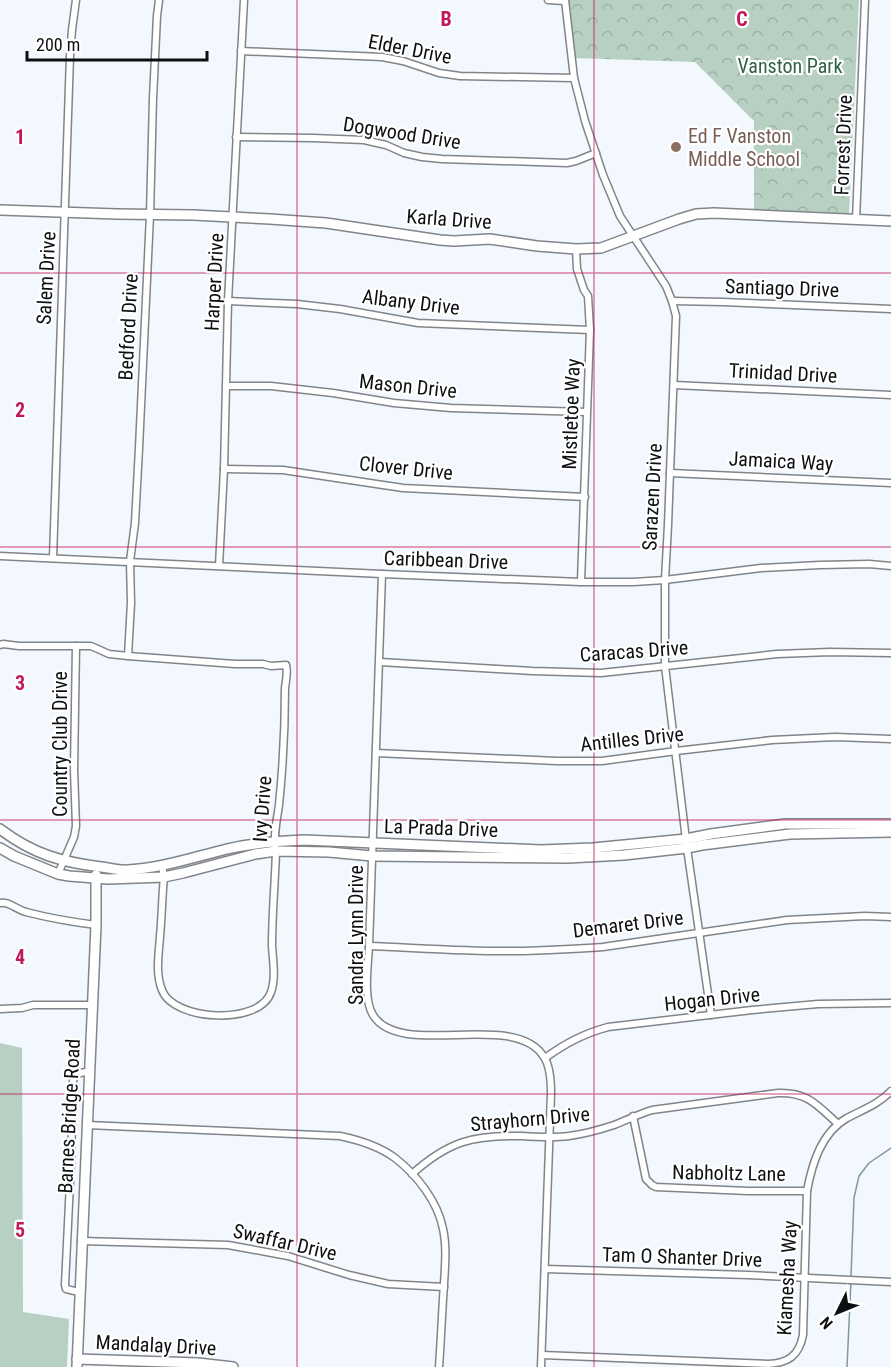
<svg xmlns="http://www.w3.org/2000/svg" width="891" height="1367" font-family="'Roboto Condensed',sans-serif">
<defs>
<pattern id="park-crowns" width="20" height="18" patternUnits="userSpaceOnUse" patternTransform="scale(1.5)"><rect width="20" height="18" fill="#b7d0c1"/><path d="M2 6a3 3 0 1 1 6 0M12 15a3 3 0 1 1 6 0" fill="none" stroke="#9cb1a5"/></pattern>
</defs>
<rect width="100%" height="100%" fill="#f3f8fe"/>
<!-- green -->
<polygon fill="#b7d0c1" points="0,1043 22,1048 23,1312 69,1319 67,1367 0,1367"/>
<!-- park -->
<polygon fill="url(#park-crowns)" points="569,0 859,0 849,214 754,211 754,121 695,62 573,58"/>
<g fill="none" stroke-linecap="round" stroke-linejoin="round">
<!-- stream -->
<g stroke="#8098a4" stroke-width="1.5">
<polyline points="851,1276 854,1198 859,1176 869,1163 891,1148"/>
<polyline points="847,1367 851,1281"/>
</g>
<defs>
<g id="street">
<polyline points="548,0 565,1"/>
<polyline points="565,0 574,78 585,121 603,175 620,216 666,286 672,301 676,316 668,525 665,580 665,666 687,848 711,1015"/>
<polyline points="241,51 382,57 403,61 439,73 460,76 574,78"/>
<polyline points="236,137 313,138 364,140 386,145 404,153 422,157 442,159 567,163 576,161 596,153"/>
<polyline points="856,220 865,0"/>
<polyline points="576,249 577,269 584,290 588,296 590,330 581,582"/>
<polyline points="228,301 297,304 340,309 418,323 590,330"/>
<polyline points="672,301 723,302 891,309"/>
<polyline points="674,385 891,395"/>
<polyline points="227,386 271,386 333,393 394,403 451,408 586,412"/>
<polyline points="224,469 283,470 403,488 585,497"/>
<polyline points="670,473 891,483"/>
<polyline points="0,556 382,574 581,582 633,582 665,580 761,568 820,565 869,564 891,566"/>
<polyline points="53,558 70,56 72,30 76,0"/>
<polyline points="219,566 224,469 228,301 244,0"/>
<path d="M382 574 369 946C368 964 363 1000 373 1015 400 1060 515 1009 544 1057 550 1066 551 1082 551 1093L541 1367"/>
<path d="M0 645 3 644 19 646H91L109 654 128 656 235 664H263L271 666 286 665C288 672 286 680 285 688 285 727 283 766 279 805 277 820 273 835 276 851 275 883 272 915 272 946 273 961 276 978 271 992 260 1026 173 1021 162 990 155 973 159 953 160 936 162 916 162 896 164 877L162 866"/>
<polyline points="128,656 131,603 130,561 135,523 139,448 150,215 153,98 157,16 159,0"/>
<polyline points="380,662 532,671 601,673 777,654 830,652 891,653"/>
<polyline points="376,753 557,761 602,761 676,751 772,740 835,737 891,739"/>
<polyline points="58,874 74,837 76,826 74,770 76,646"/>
<path d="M0 903C9 901 17 910 26 912 49 918 72 922 96 925"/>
<path d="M369 946C419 948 470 952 521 951 548 950 576 949 603 947L787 920 865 916 891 917"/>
<polyline points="0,1009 22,1008 33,1005 92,1005"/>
<path d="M545 1058C566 1043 583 1034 608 1027L752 1010 818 1004 891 1003"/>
<polyline points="633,1116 646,1179 652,1185 656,1187 748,1191 807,1191"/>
<path d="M87 1125 340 1136C359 1140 379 1146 395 1158 417 1175 438 1202 443 1229 447 1247 445 1266 444 1284 442 1312 441 1339 439 1367"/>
<path d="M412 1174C449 1141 473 1135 522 1136 537 1137 553 1138 569 1136 584 1134 599 1130 614 1125 627 1120 639 1114 652 1110L778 1093C808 1092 817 1105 838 1124"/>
<polyline points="81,1241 228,1245 288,1256 349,1275 388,1284 444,1287"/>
<polyline points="545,1269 748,1275 891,1282"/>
<path d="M79 1292 66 1289 65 1285 71 1162 73 1081C75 1072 81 1073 89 1072"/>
<path d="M542 1355 768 1364C788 1363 799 1356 803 1335L807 1191C812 1164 821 1133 847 1118 862 1110 879 1104 891 1091"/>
</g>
<g id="secondary">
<polyline points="0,210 117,214 193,215 270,219 326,223 440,240 454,241 490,239 537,246 576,249 601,248 679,219 696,214 714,213 891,221"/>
<path d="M0 829C33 854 61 862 101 867 110 868 120 871 128 870 162 868 194 857 227 849 253 843 277 841 304 840L541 850 593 848 686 839 711 834 785 824H891"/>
<polyline points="0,848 14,856 58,874 69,876 108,879 164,877 183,873 255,854 276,851 329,852 372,856 568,858 624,855 687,848 702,845 790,834 891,832"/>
<polyline points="77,1359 198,1363 233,1367"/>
<polyline points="77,1367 96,925 96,875"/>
</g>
</defs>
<!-- street casing -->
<use href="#street" stroke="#80858a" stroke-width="9"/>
<!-- secondary casing -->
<use href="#secondary" stroke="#80858a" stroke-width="12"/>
<!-- street -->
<use href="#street" stroke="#fff" stroke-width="6"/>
<!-- secondary -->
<use href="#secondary" stroke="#fff" stroke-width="9"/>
</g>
<!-- grid -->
<path fill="none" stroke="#c2185b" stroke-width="1.5" stroke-opacity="0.55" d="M297 0V1367M594 0V1367M0 273H891M0 547H891M0 820H891M0 1094H891"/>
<!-- markers -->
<circle fill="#8d6e63" stroke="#fff" stroke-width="2" cx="676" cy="147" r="6"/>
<g text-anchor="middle" stroke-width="4.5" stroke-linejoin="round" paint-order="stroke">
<!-- street labels -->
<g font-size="20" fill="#0d0f11" stroke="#fff">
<text transform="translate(410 49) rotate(11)" y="7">Elder Drive</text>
<text transform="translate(402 133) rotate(9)" y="7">Dogwood Drive</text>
<text transform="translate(843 145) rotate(-88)" y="7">Forrest Drive</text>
<text transform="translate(449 219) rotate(4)" y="7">Karla Drive</text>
<text transform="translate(46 278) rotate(-87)" y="7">Salem Drive</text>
<text transform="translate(214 282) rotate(-87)" y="7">Harper Drive</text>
<text transform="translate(782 288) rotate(2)" y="7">Santiago Drive</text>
<text transform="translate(411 302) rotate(7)" y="7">Albany Drive</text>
<text transform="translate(128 327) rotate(-87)" y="7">Bedford Drive</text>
<text transform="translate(783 373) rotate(3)" y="7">Trinidad Drive</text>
<text transform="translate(408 386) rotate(6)" y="7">Mason Drive</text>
<text transform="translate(571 414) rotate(-88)" y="7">Mistletoe Way</text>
<text transform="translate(781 461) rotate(3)" y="7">Jamaica Way</text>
<text transform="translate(406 468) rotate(6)" y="7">Clover Drive</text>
<text transform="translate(652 497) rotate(-87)" y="7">Sarazen Drive</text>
<text transform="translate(446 560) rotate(2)" y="7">Caribbean Drive</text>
<text transform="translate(634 651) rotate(-4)" y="7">Caracas Drive</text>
<text transform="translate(632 739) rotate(-6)" y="7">Antilles Drive</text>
<text transform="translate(60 744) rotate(-90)" y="7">Country Club Drive</text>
<text transform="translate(262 809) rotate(-86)" y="7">Ivy Drive</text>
<text transform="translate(441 828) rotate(2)" y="7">La Prada Drive</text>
<text transform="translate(628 924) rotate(-7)" y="7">Demaret Drive</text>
<text transform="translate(356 935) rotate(-90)" y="7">Sandra Lynn Drive</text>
<text transform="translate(712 999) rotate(-6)" y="7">Hogan Drive</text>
<text transform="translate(69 1116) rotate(-87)" y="7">Barnes Bridge Road</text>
<text transform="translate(530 1119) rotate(-5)" y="7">Strayhorn Drive</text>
<text transform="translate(729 1173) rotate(1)" y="7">Nabholtz Lane</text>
<text transform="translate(285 1242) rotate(13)" y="7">Swaffar Drive</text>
<text transform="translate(682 1257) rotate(2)" y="7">Tam O Shanter Drive</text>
<text transform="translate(787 1278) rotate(-87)" y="7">Kiamesha Way</text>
<text transform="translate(156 1345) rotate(3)" y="7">Mandalay Drive</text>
</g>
<!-- park labels -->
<g font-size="20" fill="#2f6246" stroke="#fff">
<text x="790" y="73">Vanston Park</text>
</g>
<!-- education labels -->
<g font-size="20" fill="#785e54" stroke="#fff" text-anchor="start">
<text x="688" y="143">Ed F Vanston<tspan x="688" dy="23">Middle School</tspan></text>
</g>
</g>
<g font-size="20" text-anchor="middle" font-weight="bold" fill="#c2185b" stroke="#fff" stroke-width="4.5" stroke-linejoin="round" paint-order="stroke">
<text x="446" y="26">B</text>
<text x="742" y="26">C</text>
<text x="20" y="144">1</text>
<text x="20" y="417">2</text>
<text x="20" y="690">3</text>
<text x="20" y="964">4</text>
<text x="20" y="1237">5</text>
</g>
<!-- north arrow -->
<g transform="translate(837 1313) rotate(227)" stroke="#ffffff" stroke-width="4.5" paint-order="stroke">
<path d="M0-4.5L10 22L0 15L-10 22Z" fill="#0d0f11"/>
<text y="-9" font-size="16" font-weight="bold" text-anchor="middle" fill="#0d0f11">N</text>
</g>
<!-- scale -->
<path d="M27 51v9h180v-9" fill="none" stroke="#0d0f11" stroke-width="3"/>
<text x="36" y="51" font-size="18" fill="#0d0f11" stroke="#ffffff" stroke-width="4.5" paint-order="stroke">200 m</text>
</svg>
